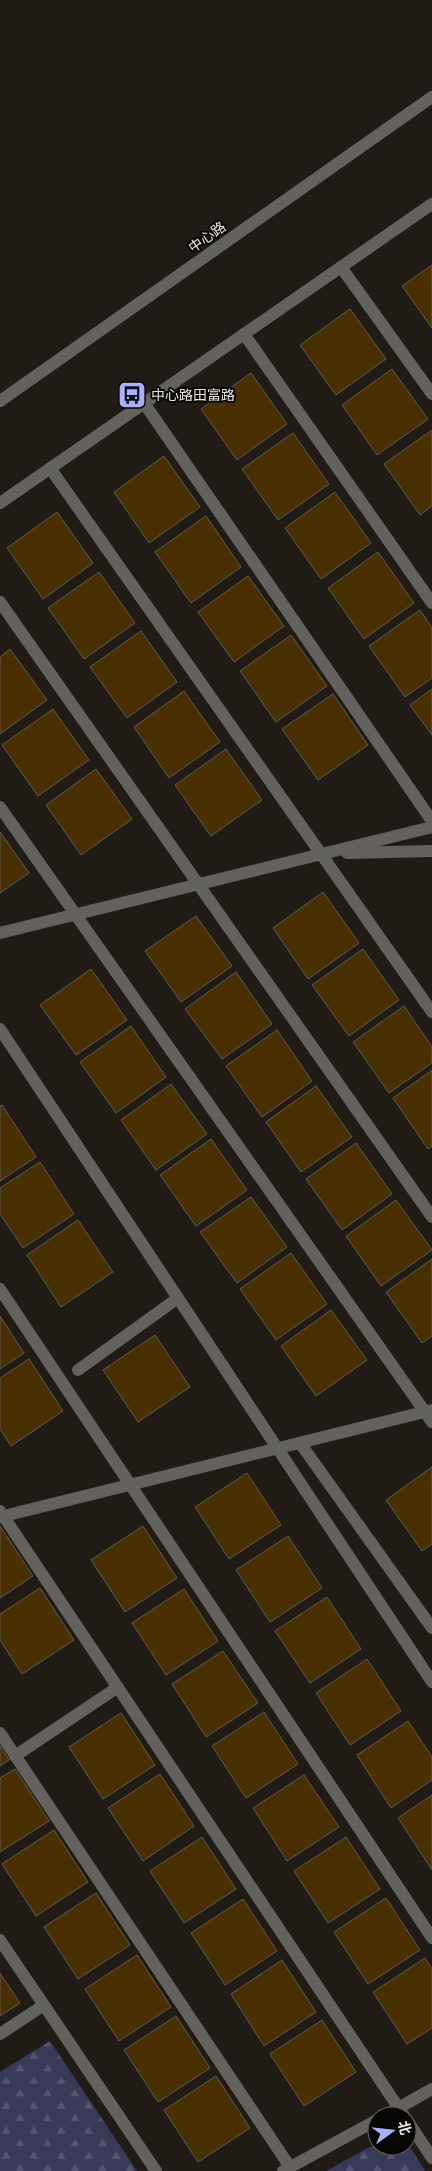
<svg xmlns="http://www.w3.org/2000/svg" width="432" height="2171" font-family="Signika,'Noto Sans SC',sans-serif">
<defs>
<pattern id="forest-firs" width="22" height="20" patternUnits="userSpaceOnUse" patternTransform="scale(1.25)"><rect width="22" height="20" fill="#383a58"/><path d="M5 1l3.5 6h-7zM16 11l3.5 6h-7z" fill="#555670"/></pattern>
</defs>
<rect width="100%" height="100%" fill="#201b15"/>
<!-- forest -->
<g fill="url(#forest-firs)">
<polygon points="50,2041 137,2171 0,2171 0,2072"/>
<polygon points="407,2142 425,2171 326,2171 377,2143 377,2146 407,2146"/>
</g>
<!-- building -->
<g fill="#483003" stroke="#625c55">
<polygon points="432,265 432,328 402,286"/>
<polygon points="350,309 386,359 336,395 300,345"/>
<polygon points="392,369 428,419 377,455 342,405"/>
<polygon points="251,373 287,424 237,460 201,409"/>
<polygon points="432,430 432,506 420,515 384,464"/>
<polygon points="293,433 329,484 278,520 242,469"/>
<polygon points="164,456 200,507 149,543 114,492"/>
<polygon points="335,492 371,543 321,579 285,528"/>
<polygon points="57,512 93,563 43,599 7,548"/>
<polygon points="206,516 241,567 191,603 155,552"/>
<polygon points="378,552 414,603 364,639 328,588"/>
<polygon points="99,572 135,623 84,659 48,608"/>
<polygon points="248,576 284,626 234,662 198,612"/>
<polygon points="420,610 432,628 432,678 405,697 369,646"/>
<polygon points="141,631 177,682 127,718 90,667"/>
<polygon points="291,635 327,686 276,722 240,671"/>
<polygon points="10,649 47,700 0,734 0,657"/>
<polygon points="432,689 432,735 410,705"/>
<polygon points="184,691 220,742 169,778 134,727"/>
<polygon points="333,694 368,745 318,780 282,729"/>
<polygon points="53,709 89,760 38,796 2,745"/>
<polygon points="226,749 262,800 211,836 175,785"/>
<polygon points="96,769 132,819 81,855 46,805"/>
<polygon points="0,832 29,873 0,893"/>
<polygon points="323,892 359,943 308,979 273,928"/>
<polygon points="196,916 232,966 181,1002 145,951"/>
<polygon points="363,949 399,1000 349,1036 312,985"/>
<polygon points="91,969 127,1020 76,1055 40,1005"/>
<polygon points="236,972 272,1024 222,1059 185,1009"/>
<polygon points="404,1006 432,1047 432,1063 389,1093 353,1042"/>
<polygon points="131,1026 166,1077 116,1113 80,1062"/>
<polygon points="277,1030 312,1081 262,1117 226,1066"/>
<polygon points="432,1070 432,1146 428,1149 393,1098"/>
<polygon points="171,1084 207,1134 156,1170 121,1120"/>
<polygon points="316,1086 352,1137 301,1172 266,1122"/>
<polygon points="2,1105 36,1157 0,1181 0,1106"/>
<polygon points="211,1139 247,1190 196,1226 160,1175"/>
<polygon points="356,1143 392,1194 342,1230 306,1179"/>
<polygon points="40,1162 74,1214 23,1248 0,1214 0,1188"/>
<polygon points="251,1197 287,1247 237,1283 200,1232"/>
<polygon points="396,1200 432,1250 381,1286 346,1236"/>
<polygon points="78,1220 113,1272 61,1307 27,1255"/>
<polygon points="291,1253 327,1304 276,1340 240,1289"/>
<polygon points="432,1259 432,1336 422,1343 386,1292"/>
<polygon points="331,1310 367,1360 316,1396 281,1346"/>
<polygon points="0,1316 24,1353 0,1369"/>
<polygon points="155,1335 190,1387 138,1422 103,1370"/>
<polygon points="29,1359 63,1411 11,1446 0,1429 0,1378"/>
<polygon points="432,1467 432,1544 422,1551 386,1500"/>
<polygon points="247,1473 281,1525 229,1559 195,1507"/>
<polygon points="0,1526 33,1576 0,1598"/>
<polygon points="143,1526 177,1578 125,1612 91,1560"/>
<polygon points="288,1536 322,1588 270,1622 236,1570"/>
<polygon points="40,1588 74,1640 22,1674 0,1640 0,1614"/>
<polygon points="184,1589 218,1641 166,1675 132,1623"/>
<polygon points="327,1597 361,1649 310,1683 275,1631"/>
<polygon points="223,1651 258,1703 206,1737 172,1684"/>
<polygon points="367,1659 401,1711 350,1745 316,1693"/>
<polygon points="264,1712 298,1764 246,1798 212,1746"/>
<polygon points="121,1713 155,1765 103,1799 69,1747"/>
<polygon points="408,1721 432,1757 432,1780 391,1808 357,1755"/>
<polygon points="0,1746 9,1760 0,1766"/>
<polygon points="15,1769 49,1821 0,1852 0,1778"/>
<polygon points="160,1774 194,1826 143,1861 108,1808"/>
<polygon points="304,1775 339,1827 287,1861 253,1808"/>
<polygon points="432,1795 432,1870 398,1818"/>
<polygon points="54,1830 88,1882 36,1916 2,1864"/>
<polygon points="202,1837 236,1889 184,1923 150,1871"/>
<polygon points="346,1837 380,1889 328,1923 294,1871"/>
<polygon points="96,1893 130,1945 78,1979 44,1927"/>
<polygon points="386,1898 420,1950 368,1984 334,1932"/>
<polygon points="243,1899 277,1951 225,1985 191,1933"/>
<polygon points="137,1955 171,2007 119,2041 85,1989"/>
<polygon points="425,1958 432,1969 432,2028 407,2044 373,1992"/>
<polygon points="282,1960 316,2012 264,2046 231,1994"/>
<polygon points="0,1973 20,2003 0,2016"/>
<polygon points="176,2016 210,2068 158,2102 124,2050"/>
<polygon points="322,2020 356,2072 304,2106 270,2054"/>
<polygon points="216,2076 250,2128 198,2162 164,2110"/>
</g>
<g fill="none" stroke-linecap="round" stroke-linejoin="round">
<!-- minor -->
<g stroke="#64625e" stroke-width="12">
<polyline points="341,267 432,394"/>
<polyline points="244,334 432,603"/>
<polyline points="0,401 432,97"/>
<polyline points="144,403 432,821"/>
<polyline points="50,468 432,1012"/>
<polyline points="0,503 432,204"/>
<polyline points="0,602 432,1217"/>
<polyline points="0,807 432,1422"/>
<polyline points="347,853 432,851"/>
<polyline points="0,933 432,827"/>
<polyline points="0,1029 432,1682"/>
<polyline points="0,1289 432,1938"/>
<polyline points="78,1370 178,1298"/>
<polyline points="300,1443 432,1628"/>
<polyline points="0,1511 404,2116"/>
<polyline points="0,1517 432,1410"/>
<polyline points="0,1733 290,2167"/>
<polyline points="15,1756 118,1687"/>
<polyline points="0,1940 156,2171"/>
<polyline points="0,2034 44,2005"/>
<polyline points="384,2116 432,2089"/>
<polyline points="407,2120 432,2158"/>
<polyline points="283,2171 377,2120"/>
</g>
</g>
<!-- icons -->
<defs>
<symbol id="bus-square" viewBox="-11 -11 22 22"><rect x="-9" y="-9" width="18" height="18" rx="4" fill="#a9b0fc" stroke="#080705"/><path d="M-5-6H5V4H4V6H2V4H-2V6H-4V4H-5ZM-3.5-4V0h7V-4ZM-3.5 1.2v1.5H-2V1.2ZM2 1.2v1.5H3.5V1.2Z" fill="#111"/></symbol>
</defs>
<g fill-rule="evenodd">
<use href="#bus-square" x="116" y="379" width="32" height="32"/>
</g>
<g text-anchor="middle" stroke-width="4" stroke-linejoin="round" paint-order="stroke">
<!-- street labels -->
<g font-size="14" fill="#e9e6e1" stroke="#080705">
<text transform="translate(207 237) rotate(-35)" y="5">中心路</text>
</g>
<!-- poi labels -->
<g font-size="14" fill="#e9e6e1" stroke="#080705" text-anchor="start">
<text x="151" y="400">中心路田富路</text>
</g>
</g>
<!-- north arrow -->
<g transform="translate(392 2131) rotate(75)"><circle r="24" fill="#080705" stroke="#62605d"/>
<path d="M0-4L9 19L0 12L-9 19Z" fill="#a9b0fc"/>
<text y="-8" font-size="14" font-weight="bold" text-anchor="middle" fill="#e9e6e1">北</text>
</g>
</svg>
